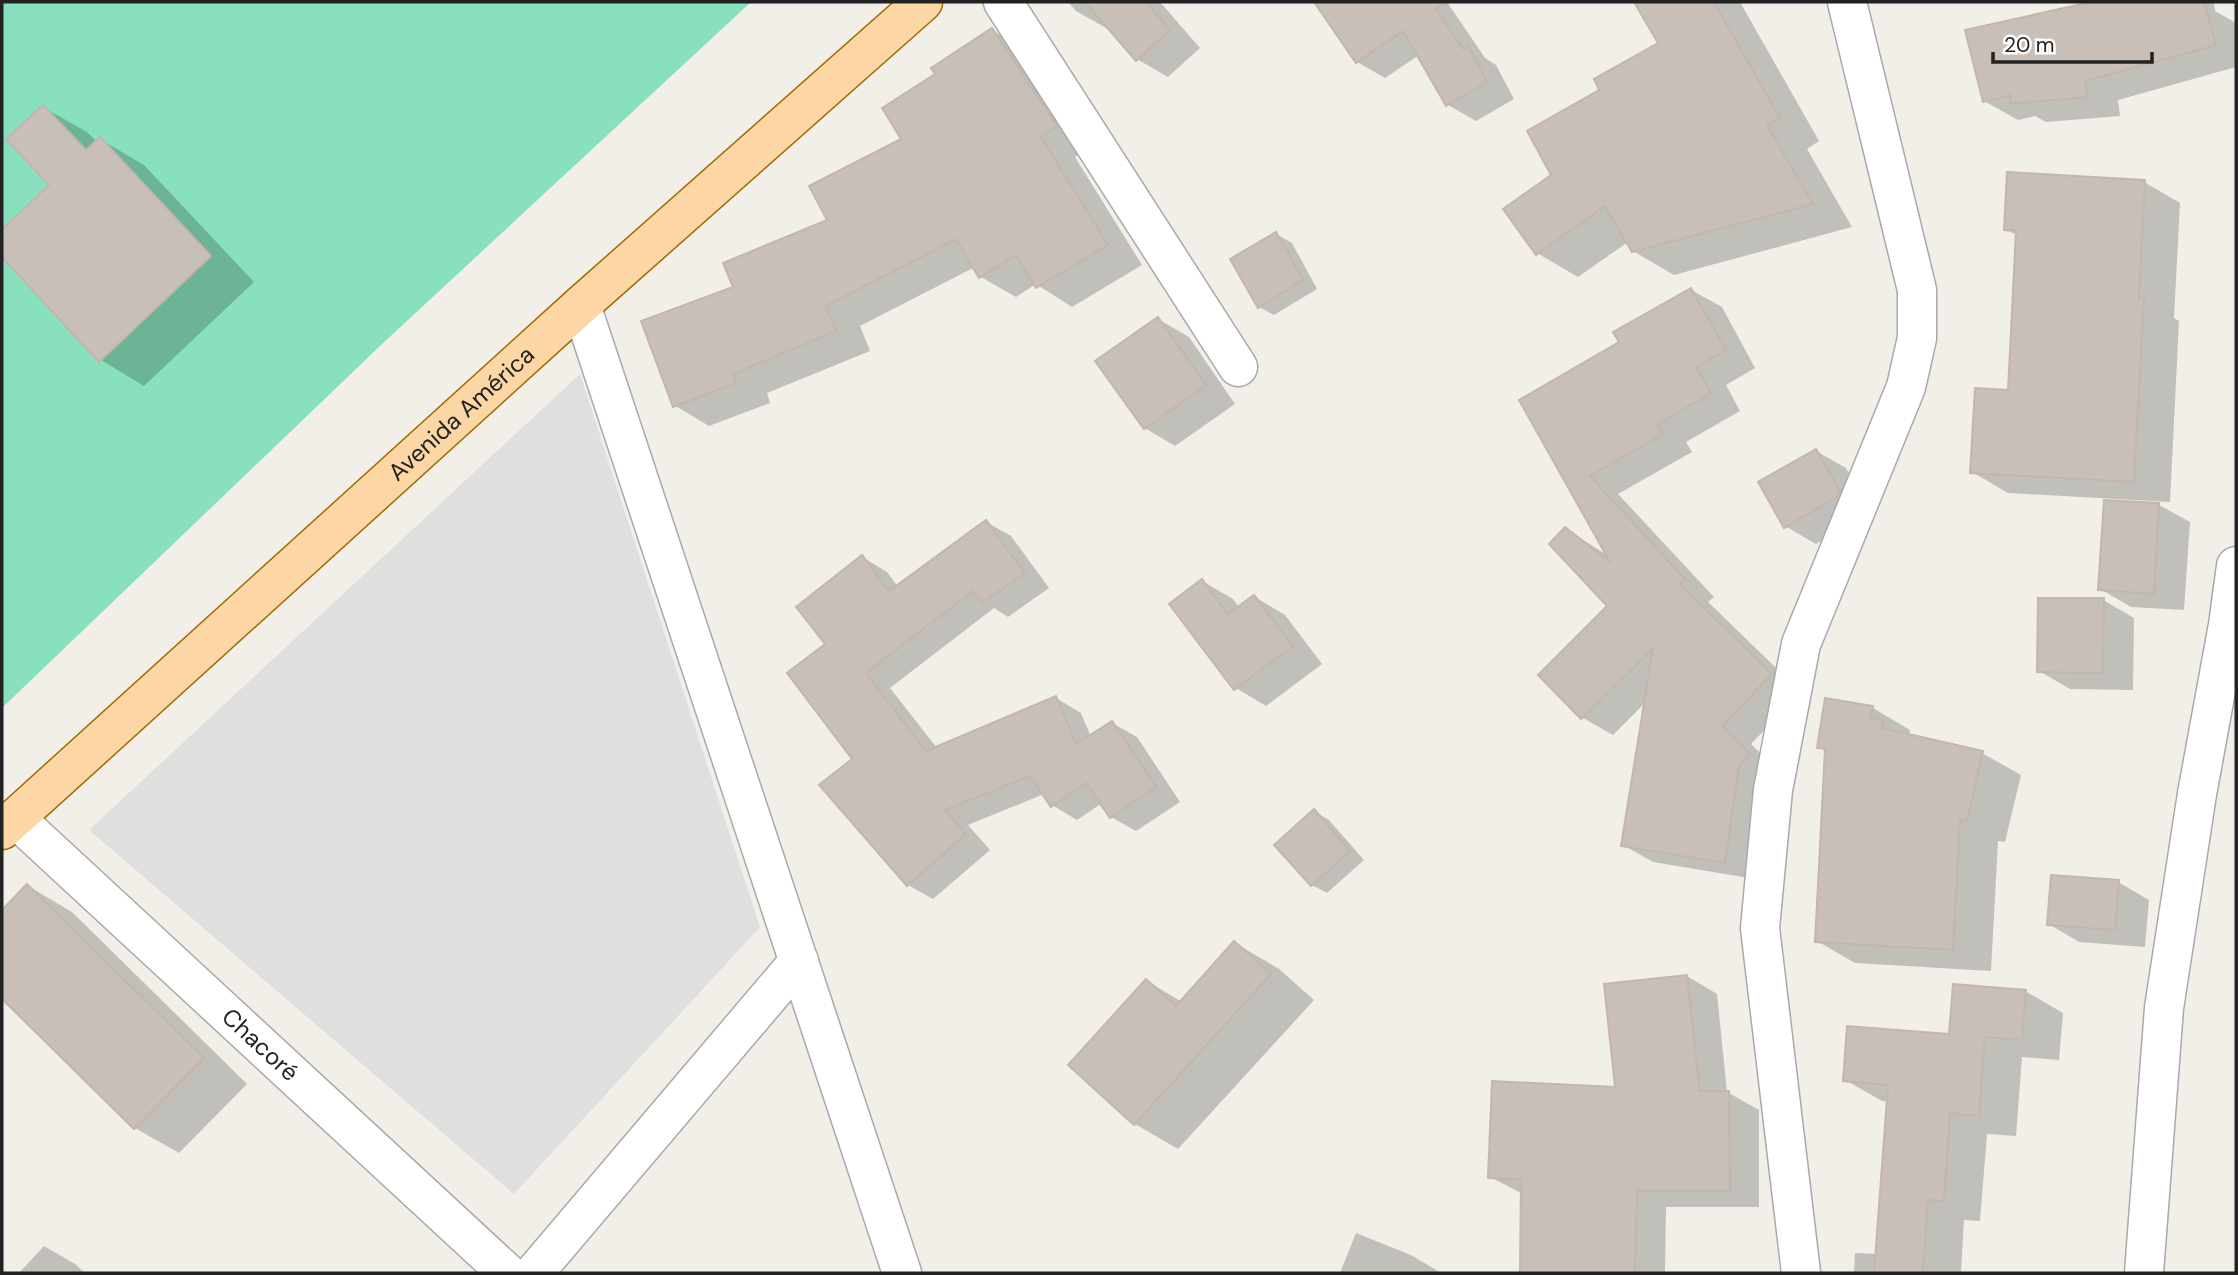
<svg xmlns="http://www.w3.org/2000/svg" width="2238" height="1275" font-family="'DM Sans',sans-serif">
<rect width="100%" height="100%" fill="#f2efe9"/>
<!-- residential -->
<polygon fill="#e0dfdf" points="580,374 760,927 514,1194 89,830"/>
<!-- pitch -->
<polygon fill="#88e0be" points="2,2 751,2 381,345 2,708"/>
<!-- shadow -->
<g fill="#0003">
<polygon points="1068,2 1160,2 1200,48 1168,77 1137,59 1108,26 1106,28 1076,11"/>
<polygon points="1316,2 1447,2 1485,58 1496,65 1514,99 1476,121 1448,105 1419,55 1385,78 1357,62"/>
<polygon points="1636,2 1740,2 1819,141 1807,149 1852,227 1674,275 1633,251 1628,242 1578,277 1537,253 1553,175 1602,90 1660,43"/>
<polygon points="2099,2 2214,2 2215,11 2236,23 2236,67 2118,100 2120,116 2046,122 2035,116 2018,120 1984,101 1967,31"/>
<polygon points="992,30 1027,51 1091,147 1075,157 1142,265 1072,307 1036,284 1016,297 981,277 975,267 860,326 870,351 767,393 770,403 709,426 674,405 735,288 829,221 903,140 937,74"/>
<polygon points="43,107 87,132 97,142 100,139 144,165 254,282 144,386 101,360 2,254 2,232 52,185"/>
<polygon points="2144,182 2180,203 2174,318 2179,321 2170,502 2008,493 1972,472 2010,392 2018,236 2006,229"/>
<polygon points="1276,234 1292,243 1317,289 1274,315 1259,307"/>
<polygon points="1691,290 1722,307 1755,368 1726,385 1740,411 1686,442 1692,452 1618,494 1714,597 1708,602 1801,692 1751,744 1779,772 1755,879 1653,862 1623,845 1646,702 1613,735 1583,718 1540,675 1609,606 1566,529 1610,557 1521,401 1621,343"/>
<polygon points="1158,319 1189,337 1235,404 1175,446 1145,428"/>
<polygon points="1816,451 1846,468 1870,510 1868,514 1816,544 1785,526"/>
<polygon points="2106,502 2159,505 2190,522 2184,610 2131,607 2100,589"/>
<polygon points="986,522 1011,536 1049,588 1008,617 994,608 890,688 937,748 1056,698 1081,713 1091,737 1112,723 1137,737 1180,802 1136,831 1111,817 1102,803 1077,820 1052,805 1044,794 968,825 990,850 933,899 908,885 854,760 827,644 862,557 887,572 898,587"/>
<polygon points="1202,581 1233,599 1239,608 1255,597 1285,615 1322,664 1266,706 1236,688"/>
<polygon points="2103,600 2134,618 2133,690 2070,689 2039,671"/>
<polygon points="1826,700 1873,708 1910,730 1909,736 1982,753 2021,775 2005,842 1998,841 1991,971 1855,963 1817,941 1827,751 1819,747"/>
<polygon points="1314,811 1329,820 1364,860 1327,893 1312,885"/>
<polygon points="2118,882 2149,900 2145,947 2079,942 2049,924"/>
<polygon points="28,886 72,912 247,1084 179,1153 135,1128 2,997 2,913"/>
<polygon points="1235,943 1279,969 1314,1000 1178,1149 1135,1124 1147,981 1182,1002"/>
<polygon points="1687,976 1717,994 1727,1092 1759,1110 1759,1207 1666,1207 1665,1273 1522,1273 1523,1194 1490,1177 1617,1088"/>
<polygon points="2025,991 2063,1013 2059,1060 2022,1057 2016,1136 1987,1134 1980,1221 1964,1220 1961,1273 1854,1273 1855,1253 1877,1254 1888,1102 1882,1101 1845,1080 1950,1036"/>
<polygon points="1356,1233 1411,1255 1441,1273 1340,1273"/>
<polygon points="44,1246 75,1264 85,1273 19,1273"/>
</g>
<!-- building -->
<g fill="#c7bfb8" stroke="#c4b6ab" stroke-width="2">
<polygon points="1085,2 1146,2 1170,30 1136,61"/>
<polygon points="1314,2 1446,2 1436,9 1463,49 1468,46 1487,82 1446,106 1403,31 1356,63"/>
<polygon points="1634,2 1714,2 1780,118 1767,125 1813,204 1632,252 1605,206 1536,255 1503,209 1551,175 1527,131 1599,90 1594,79 1658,43"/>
<polygon points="2091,2 2204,2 2216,45 2085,81 2087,97 2010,104 2011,95 1983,102 1965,30"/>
<polygon points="992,28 1057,126 1041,137 1108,245 1036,288 1016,255 979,278 956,239 826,306 836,331 733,374 736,383 673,407 641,321 733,287 723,263 827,220 809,186 901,139 882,108 935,74 931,68"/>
<polygon points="43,105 86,150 100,137 211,256 99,362 2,257 2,230 49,185 6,139"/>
<polygon points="2007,172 2145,180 2139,298 2144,298 2134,482 1970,473 1975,388 2008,390 2016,231 2004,230"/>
<polygon points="1276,232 1303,280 1258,308 1230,259"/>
<polygon points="1691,288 1726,350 1696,367 1711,393 1657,425 1663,434 1590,476 1685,579 1680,584 1772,674 1722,726 1750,754 1739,766 1725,863 1621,846 1653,648 1581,719 1538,675 1607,606 1549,544 1565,527 1610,562 1519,400 1619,342 1613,332"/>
<polygon points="1158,317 1206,385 1144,429 1095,361"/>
<polygon points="1816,449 1840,491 1837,497 1784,528 1758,482"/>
<polygon points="2104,500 2159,503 2154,594 2098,590"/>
<polygon points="986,520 1025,573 982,603 973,591 866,673 926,751 1056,696 1076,744 1112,721 1156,787 1110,818 1086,783 1051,807 1030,776 945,810 966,834 907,886 819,785 852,759 787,673 825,644 796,607 862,555 889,591"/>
<polygon points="1202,579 1228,614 1254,595 1293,646 1234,690 1169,604"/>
<polygon points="2038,598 2104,598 2103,673 2037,672"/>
<polygon points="1825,698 1873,706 1870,718 1883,719 1882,728 1983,751 1967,821 1960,820 1953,950 1815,942 1825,749 1817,748"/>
<polygon points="1314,809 1350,851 1311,886 1274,845"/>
<polygon points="2051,875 2119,880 2115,930 2047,925"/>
<polygon points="27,884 204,1058 134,1129 2,999 2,910"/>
<polygon points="1234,941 1271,974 1134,1125 1068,1065 1146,979 1176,1006"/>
<polygon points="1687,975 1700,1091 1729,1091 1730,1191 1637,1191 1635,1273 1520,1273 1521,1179 1488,1178 1492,1081 1615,1087 1604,984"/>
<polygon points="1953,984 2026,990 2022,1040 1985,1037 1979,1116 1950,1113 1944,1201 1928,1200 1923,1273 1874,1273 1888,1085 1843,1081 1847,1026 1949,1034"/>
</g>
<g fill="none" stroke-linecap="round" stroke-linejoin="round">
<defs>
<g id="minor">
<polyline points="1003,2 1238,367"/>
<polyline points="581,305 902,1273"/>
<path id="s1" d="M15 818 507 1273"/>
<polyline points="534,1273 799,961"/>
<polyline points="1801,1273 1760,928 1773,790 1801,644 1906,387 1917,338 1917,290 1847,2"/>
<polyline points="2144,1273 2164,1008 2197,794 2228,625 2236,566"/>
</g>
<g id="major">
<path id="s2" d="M2 830 581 305 923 2"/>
</g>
</defs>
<!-- minor casing -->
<use href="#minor" stroke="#a9a9a9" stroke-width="41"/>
<!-- major casing -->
<use href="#major" stroke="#a06b00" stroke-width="41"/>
<!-- minor -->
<use href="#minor" stroke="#fff" stroke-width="38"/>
<!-- major -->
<use href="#major" stroke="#fcd6a4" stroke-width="38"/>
</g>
<g text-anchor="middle" stroke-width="5" stroke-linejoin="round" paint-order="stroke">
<!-- street labels -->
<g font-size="24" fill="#222" stroke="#fff">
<text dy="8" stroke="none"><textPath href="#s2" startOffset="620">Avenida América</textPath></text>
<text dy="8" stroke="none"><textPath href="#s1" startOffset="334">Chacoré</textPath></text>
</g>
</g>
<!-- border -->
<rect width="2238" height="1275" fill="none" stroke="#222222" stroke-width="7"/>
<!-- scale -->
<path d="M1993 52v10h159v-10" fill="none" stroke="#222222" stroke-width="3.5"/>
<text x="2004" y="52" font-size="21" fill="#222222" stroke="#ffffff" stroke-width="5" paint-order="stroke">20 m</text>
</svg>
